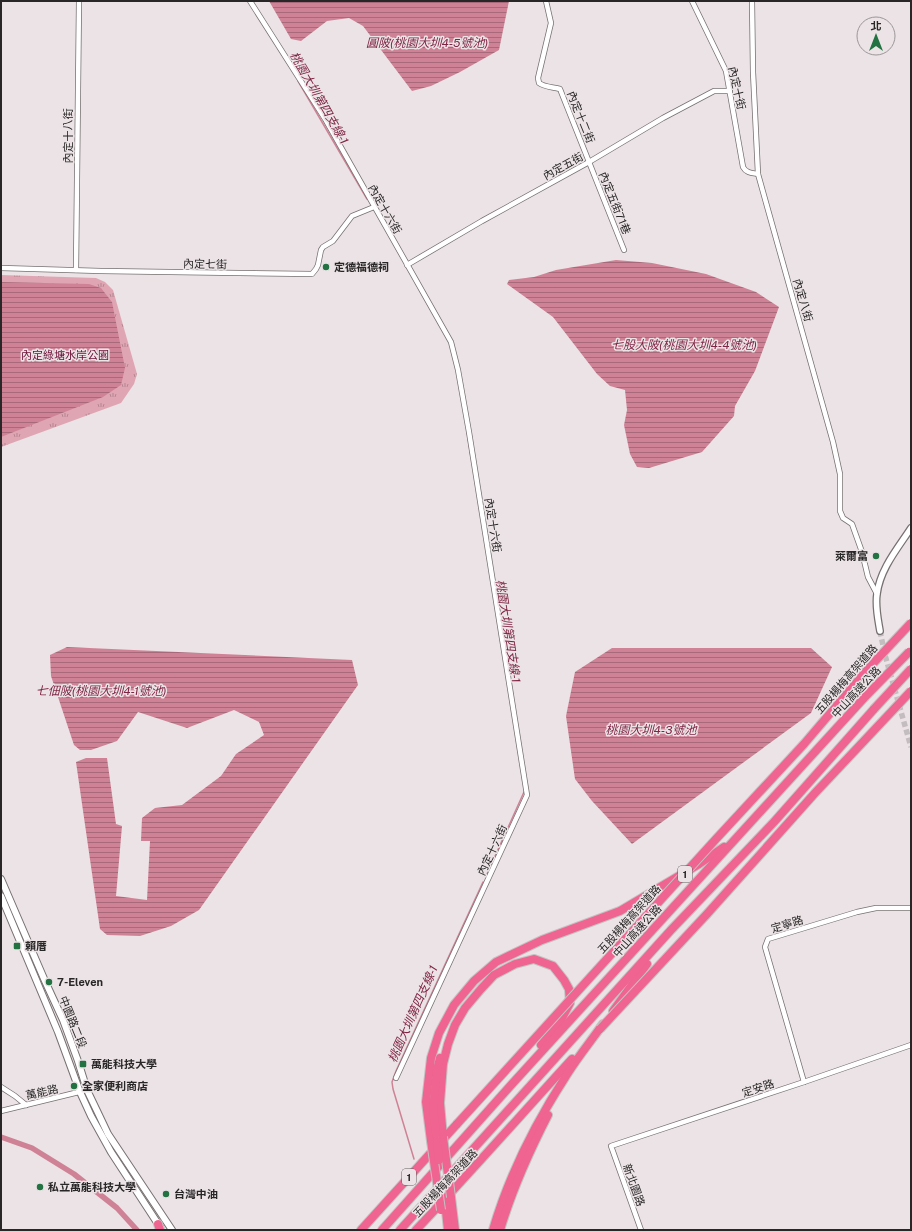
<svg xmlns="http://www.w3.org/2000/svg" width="912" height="1231" font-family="'Public Sans','Noto Sans TC',sans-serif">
<defs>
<pattern id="park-tufts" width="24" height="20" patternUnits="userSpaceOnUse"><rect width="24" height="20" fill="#dfa5b3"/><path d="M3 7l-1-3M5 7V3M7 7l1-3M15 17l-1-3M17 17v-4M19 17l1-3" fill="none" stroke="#b58691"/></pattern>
<pattern id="water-rules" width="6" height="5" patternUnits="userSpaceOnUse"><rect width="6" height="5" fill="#cf8296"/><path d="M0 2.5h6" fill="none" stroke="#a86a7a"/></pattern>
</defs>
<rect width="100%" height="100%" fill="#ebe3e5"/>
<!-- park -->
<polygon fill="url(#park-tufts)" points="1,275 96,278 105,282 113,290 137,374 134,384 121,403 1,447"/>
<!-- water -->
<g fill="url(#water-rules)">
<polygon points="269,1 509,1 499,50 460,72 431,86 412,91 363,26 349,18 327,21 301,41 291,39"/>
<polygon points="616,260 652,263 706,274 756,292 779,307 755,371 735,406 734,416 702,452 649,468 637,467 630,454 624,425 627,410 625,390 610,386 597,374 553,317 507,284 509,280 534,277 556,270"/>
<polygon points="1,282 89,284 101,288 112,302 125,368 121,385 103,397 1,437"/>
<polygon points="67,647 352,660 358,685 199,910 171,926 140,936 107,935 100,929 76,762 86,758 107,758 116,824 122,826 116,896 147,900 150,841 141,841 142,818 155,808 182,805 221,776 236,754 264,735 259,722 234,710 187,728 138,712 117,741 91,750 80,750 74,745 51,676 50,655"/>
<polygon points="612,648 811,648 832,667 811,713 632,844 592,801 575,779 566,716 575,672"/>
</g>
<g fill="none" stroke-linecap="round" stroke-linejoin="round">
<!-- stream -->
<g stroke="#cf8296" stroke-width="1.5">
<polyline points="298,81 367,199"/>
<polyline points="467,431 471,457"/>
<polyline points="487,874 524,792"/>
<polyline points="414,1159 393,1089 392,1082 396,1071 483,882"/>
</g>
<!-- canal -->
<polyline stroke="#cf8296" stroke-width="5.5" points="1,1137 32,1148 74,1174 117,1208 137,1230"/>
<!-- tertiary-tunnel -->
<polyline stroke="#c4bdbf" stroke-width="5.5" stroke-dasharray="5.5 3" stroke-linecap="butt" points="880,631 885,655 911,747"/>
<defs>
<g id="minor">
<polyline points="250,1 325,119 451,342 458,370 469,432 527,795 396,1078"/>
<path d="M546 1 551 23 538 78 539 83C544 87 553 87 560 89L624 250"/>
<path d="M692 1 726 71 743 167C746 173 752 173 758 174"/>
<polyline points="752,1 753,72 758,174 833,442 840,474 840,511 843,518 852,524 862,552 868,577 877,594"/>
<polyline points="407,265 482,221 589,162 663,118 714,91 730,91"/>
<polyline points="1,268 101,271 312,274 316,269 318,265 321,250 323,247 333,241 352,216 374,207"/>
<polyline points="76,270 79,1"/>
<polyline points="804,1082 765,947 768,939 857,912 876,908 911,908"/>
<polyline points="1,1087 15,1096 26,1105"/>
<polyline points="1,1111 83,1091"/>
<polyline points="641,1230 611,1146 804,1082 911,1045"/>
</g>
<path id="tertiary" d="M880 631C878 619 875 606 877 594 880 569 898 548 911 528"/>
<g id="secondary">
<polyline points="1,879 45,981 63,1020 78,1061 87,1090 99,1115 108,1134 172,1230"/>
<polyline points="1,896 58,1032 80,1092 91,1116 111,1152 160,1227"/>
</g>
<g id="motorway">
<polyline points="613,1011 647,964"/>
<polyline points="443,1137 440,1103 443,1064 448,1044 455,1025 465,1008 481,989 494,975 515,964 534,959 553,966 564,980 569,989 570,1003 562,1018 541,1045"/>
<polyline points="431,1141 426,1102 431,1058 439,1033 454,1005 474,981 496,962 542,940 620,911 699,864 724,847"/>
<polyline points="437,1141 433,1109 437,1070 440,1058"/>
<polyline points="451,1197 455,1230"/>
<polyline points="445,1202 448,1230"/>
<polyline points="158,1224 160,1230"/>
<polyline points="361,1230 457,1124"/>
<polyline points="382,1230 512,1084 864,698"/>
<polyline points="400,1230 671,930 774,822 874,709"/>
<path d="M416 1230C469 1174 520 1116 572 1059"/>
<path d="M493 1230C509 1175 535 1124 566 1076 577 1058 591 1041 603 1024"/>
<path d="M500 1230C512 1190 529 1152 548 1115"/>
</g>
</defs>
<!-- minor casing -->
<use href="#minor" stroke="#767071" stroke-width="6"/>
<!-- tertiary casing -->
<use href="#tertiary" stroke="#767071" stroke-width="8"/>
<!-- secondary casing -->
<use href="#secondary" stroke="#767071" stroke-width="8"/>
<!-- motorway casing -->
<use href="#motorway" stroke="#c3c2c2" stroke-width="10"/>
<!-- minor -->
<use href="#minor" stroke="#fff" stroke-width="4.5"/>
<!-- tertiary -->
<use href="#tertiary" stroke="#fff" stroke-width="5.5"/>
<!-- secondary -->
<use href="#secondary" stroke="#fff" stroke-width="6"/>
<!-- motorway -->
<use href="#motorway" stroke="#ef6490" stroke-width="8"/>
<defs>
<g id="motorway-bridge">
<polyline points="864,698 909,652"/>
<polyline points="874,709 911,669"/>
<polyline points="600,1029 707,914 815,793 911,691"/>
<polyline points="457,1124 716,839 804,744 867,670 911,623"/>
<polyline points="443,1137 451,1197"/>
<polyline points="431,1141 441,1210"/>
<polyline points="437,1141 439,1160"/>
</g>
</defs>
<!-- motorway-bridge casing -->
<use href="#motorway-bridge" stroke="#c3c2c2" stroke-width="10" stroke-linecap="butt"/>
<!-- motorway-bridge -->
<use href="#motorway-bridge" stroke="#ef6490" stroke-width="8"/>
</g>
<!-- markers -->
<g fill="#227242" stroke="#ebe3e5" stroke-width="1.5">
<circle cx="326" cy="267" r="4"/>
<circle cx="876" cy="556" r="4"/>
<rect x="13" y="942" width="8" height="8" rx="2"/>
<circle cx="49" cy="982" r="4"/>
<rect x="79" y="1060" width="8" height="8" rx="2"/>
<circle cx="74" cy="1086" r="4"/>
<circle cx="40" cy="1187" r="4"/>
<circle cx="166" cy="1194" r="4"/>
</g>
<g text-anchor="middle" stroke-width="3" stroke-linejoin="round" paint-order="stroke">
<!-- shield labels -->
<g fill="#ebe3e5" stroke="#625f5f" stroke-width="1">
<rect x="678" y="866" width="14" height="16" rx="3"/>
<rect x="402" y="1169" width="14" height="16" rx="3"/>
</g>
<g font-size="10" font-weight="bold" fill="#282626">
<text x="685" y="878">1</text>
<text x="409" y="1181">1</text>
</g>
<!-- street labels -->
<g font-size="11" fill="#282626" stroke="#ebe3e5">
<text transform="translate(737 88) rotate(77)" y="4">內定十街</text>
<text transform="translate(581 117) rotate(68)" y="4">內定十二街</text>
<text transform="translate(68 136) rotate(-90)" y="4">內定十八街</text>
<text transform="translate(563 166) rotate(-29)" y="4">內定五街</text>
<text transform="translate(615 203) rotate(68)" y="4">內定五街71巷</text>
<text transform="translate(385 209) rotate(60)" y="4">內定十六街</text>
<text transform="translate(205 264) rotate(1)" y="4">內定七街</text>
<text transform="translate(803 300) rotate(74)" y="4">內定八街</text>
<text transform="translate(493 525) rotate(81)" y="4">內定十六街</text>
<text transform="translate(846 679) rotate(-49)" y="4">五股楊梅高架道路</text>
<text transform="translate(856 692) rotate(-47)" y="4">中山高速公路</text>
<text transform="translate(492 850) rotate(-65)" y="4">內定十六街</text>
<text transform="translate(629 919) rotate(-48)" y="4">五股楊梅高架道路</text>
<text transform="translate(787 924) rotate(-17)" y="4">定寧路</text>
<text transform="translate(637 931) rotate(-48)" y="4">中山高速公路</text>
<text transform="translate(73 1022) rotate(68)" y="4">中園路二段</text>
<text transform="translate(758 1088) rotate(-18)" y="4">定安路</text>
<text transform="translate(42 1092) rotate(-13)" y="4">萬能路</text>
<text transform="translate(445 1183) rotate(-47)" y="4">五股楊梅高架道路</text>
<text transform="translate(634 1185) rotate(70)" y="4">新北園路</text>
</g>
<!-- poi labels -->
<g font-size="11" font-weight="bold" fill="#282626" stroke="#ebe3e5" text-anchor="start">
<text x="334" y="271">定德福德祠</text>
<text x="868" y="560" text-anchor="end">萊爾富</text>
<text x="25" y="950">賴厝</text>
<text x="57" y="986">7-Eleven</text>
<text x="91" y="1068">萬能科技大學</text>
<text x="82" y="1090">全家便利商店</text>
<text x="48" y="1191">私立萬能科技大學</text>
<text x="174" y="1198">台灣中油</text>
</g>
<!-- park labels -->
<g font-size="11" fill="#6a0d33" stroke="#ebe3e5">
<text x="65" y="359">內定綠塘水岸公園</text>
</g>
<!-- water labels -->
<g font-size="12" font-style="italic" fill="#7f2544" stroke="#ebe3e5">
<text x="427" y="47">圓陂(桃園大圳4-5號池)</text>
<text transform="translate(319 98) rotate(60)" y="4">桃園大圳第四支線-1</text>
<text x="684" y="349">七股大陂(桃園大圳4-4號池)</text>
<text transform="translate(508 631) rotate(81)" y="4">桃園大圳第四支線-1</text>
<text x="101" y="695">七佃陂(桃園大圳4-1號池)</text>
<text x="651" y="734">桃園大圳4-3號池</text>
<text transform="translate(413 1014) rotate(-66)" y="4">桃園大圳第四支線-1</text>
</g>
</g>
<!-- border -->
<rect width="912" height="1231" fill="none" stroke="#282626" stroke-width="4"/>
<!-- north arrow -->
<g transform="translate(876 36)"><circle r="19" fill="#ebe3e5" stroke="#9d9799"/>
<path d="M0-3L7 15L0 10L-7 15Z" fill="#227242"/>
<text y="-6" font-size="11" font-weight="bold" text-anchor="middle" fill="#282626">北</text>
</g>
</svg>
